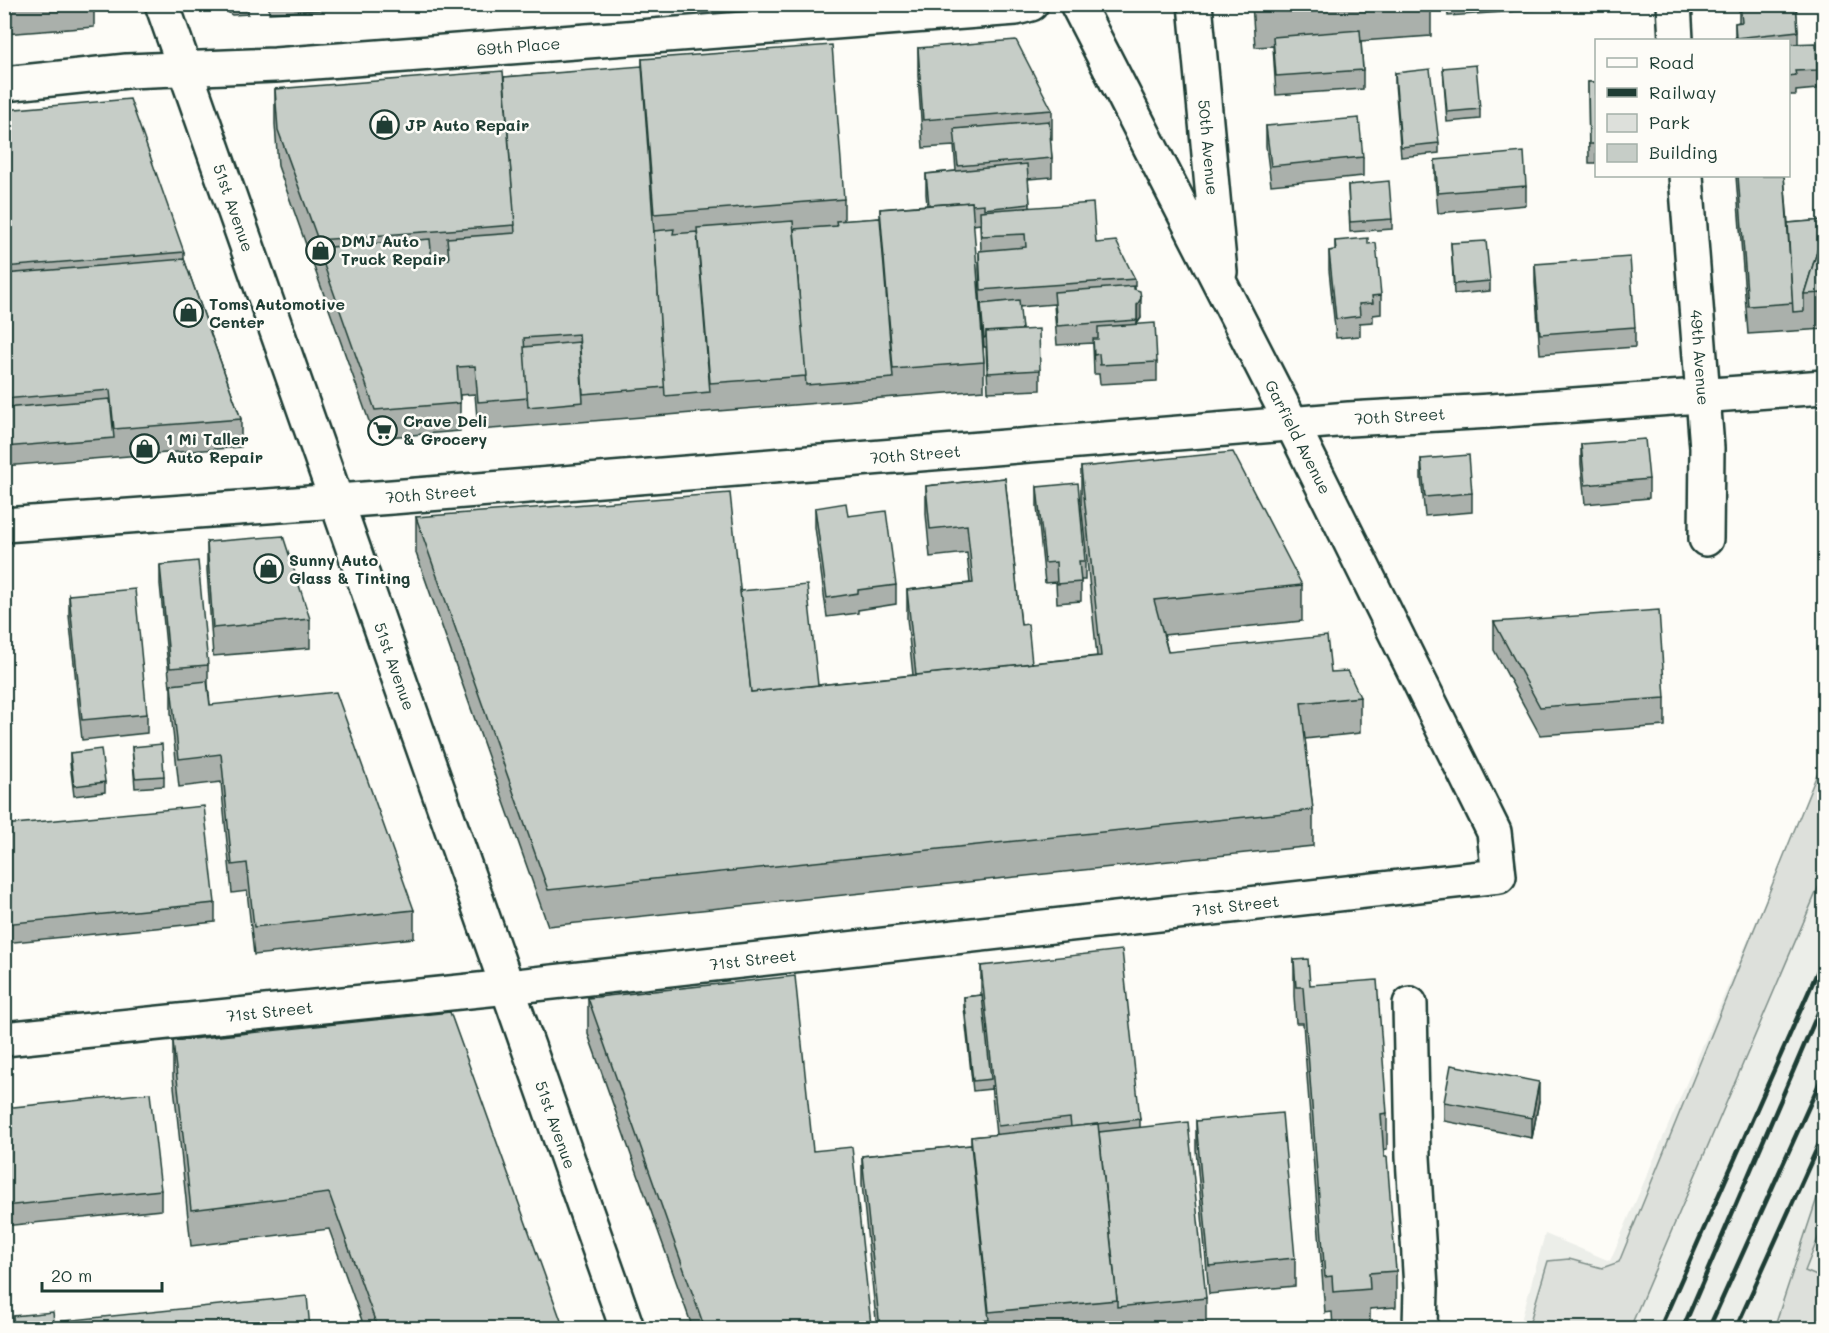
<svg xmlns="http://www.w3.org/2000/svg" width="1829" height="1333" font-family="Mali,sans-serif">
<rect width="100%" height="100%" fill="#fdfcf7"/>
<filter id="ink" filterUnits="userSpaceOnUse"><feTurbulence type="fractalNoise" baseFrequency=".0167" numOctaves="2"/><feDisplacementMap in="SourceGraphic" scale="12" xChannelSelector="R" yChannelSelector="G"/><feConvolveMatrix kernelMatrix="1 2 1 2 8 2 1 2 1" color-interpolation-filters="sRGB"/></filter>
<g filter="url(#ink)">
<!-- built -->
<polygon fill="#eceee9" points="1824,763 1824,1328 1519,1328 1545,1234 1610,1261"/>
<!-- green -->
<g fill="#dde0db" stroke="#7e8e88" stroke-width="1.5">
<polygon points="1824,757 1824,874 1630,1328 1528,1328 1548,1261 1569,1259 1602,1268 1619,1262"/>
<polygon points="1824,1177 1824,1223 1805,1271 1824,1279 1824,1316 1818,1328 1774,1328"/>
</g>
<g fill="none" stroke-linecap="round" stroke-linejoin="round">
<defs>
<g id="minor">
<path id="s1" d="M162 4 627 1328"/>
<path id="s2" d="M1195 4 1220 272"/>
<polyline points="1674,4 1676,40"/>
<path id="s3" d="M4 84 127 71 275 65 1016 8 1031 4"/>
<path id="s4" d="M1686 176 1707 448 1706 539"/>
<path id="s5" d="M4 525 392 497 1349 419 1491 411 1824 387"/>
<polyline points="1410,1004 1413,1157 1421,1288 1420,1328"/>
<path id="s6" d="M4 1039 508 987 1499 876 1494 832 1292 424 1077 4"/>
</g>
</defs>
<!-- minor casing -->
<use href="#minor" stroke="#1f3d34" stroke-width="38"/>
<!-- minor -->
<use href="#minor" stroke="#fdfcf7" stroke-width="33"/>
<!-- rail -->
<g stroke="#1f3d34" stroke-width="4.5">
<polyline points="1660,1328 1824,957"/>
<polyline points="1683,1328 1824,999"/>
<polyline points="1709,1328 1824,1073"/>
<polyline points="1736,1328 1824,1133"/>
</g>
</g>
<!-- wall -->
<g fill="#aab0ab" stroke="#1f3d34" stroke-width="1.5">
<polygon points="4,4 94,4 94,27 4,34"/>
<polygon points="221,4 248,4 248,14 232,15 223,9"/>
<polygon points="269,4 338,4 338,9 269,13"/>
<polygon points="1252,4 1431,4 1431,36 1361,41 1363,70 1363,89 1276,95 1273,46 1255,47"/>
<polygon points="1447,4 1604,4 1604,5 1448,16"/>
<polygon points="1739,4 1796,4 1798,31 1798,44 1817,70 1817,89 1796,91 1796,95 1788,95 1788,40 1735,40 1735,23 1739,22"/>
<polygon points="918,48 1052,110 1052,139 1050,139 1052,158 1052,177 1028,179 1030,207 1096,243 1135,279 1135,290 1141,318 1137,324 1157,362 1157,381 1100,384 1099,374 1094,374 1093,343 1057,345 1054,304 1019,307 1022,330 1040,370 1040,390 988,392 986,347 984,347 981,314 979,270 979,251 981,251 980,224 973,225 984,362 984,390 478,430 475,394 460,395 460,431 375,438 278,166 275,124 275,89 504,77 642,67 642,59 844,199 844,221 880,218 880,209 927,205 926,194 926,174 956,171 954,146 923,148 918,76"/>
<polygon points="1443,68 1480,109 1480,119 1447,122"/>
<polygon points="1395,73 1439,143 1439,153 1401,157 1395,83"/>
<polygon points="1588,82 1596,82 1596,163 1589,163"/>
<polygon points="4,110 184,252 184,259 241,419 241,447 4,466"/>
<polygon points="1266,126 1363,157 1363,176 1271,185 1266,146"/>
<polygon points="1435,160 1526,186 1526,205 1438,213 1435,179"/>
<polygon points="1736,176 1784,176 1788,223 1824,220 1824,329 1748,334"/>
<polygon points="1348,185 1392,219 1392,229 1350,232"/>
<polygon points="1335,241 1368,244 1381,295 1381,314 1373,315 1373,322 1360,323 1360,336 1336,338 1329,270 1329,251 1335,250"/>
<polygon points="1451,243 1490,281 1490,291 1454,294"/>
<polygon points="1535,264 1635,327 1635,347 1540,354 1535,283"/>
<polygon points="1581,444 1649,479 1649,498 1585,504 1581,464"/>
<polygon points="1421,459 1472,493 1472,512 1425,516 1421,478"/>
<polygon points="1081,467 1302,585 1302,621 1164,635 1168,652 1331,672 1360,697 1360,733 1305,739 1313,810 1313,846 548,926 416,553 416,517 740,591 818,685 913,675 907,618 907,590 970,583 967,553 930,557 926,514 926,486 1005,478 1021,625 1032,663 1097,656 1081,503"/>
<polygon points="1037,487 1085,561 1085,580 1081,580 1081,601 1057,603 1056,582 1045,583 1037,506"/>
<polygon points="815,508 848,516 896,585 896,604 858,610 858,613 827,617 815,527"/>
<polygon points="207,542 310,619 310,648 213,656 207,570"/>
<polygon points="160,565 208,665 208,684 210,705 414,910 414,938 254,955 247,891 232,893 221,782 179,787 171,713 171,687 170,687 160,584"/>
<polygon points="69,595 147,714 147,733 82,740 69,615"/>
<polygon points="1494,622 1665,698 1665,726 1540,735 1494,650"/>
<polygon points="132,747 164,776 164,786 135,788"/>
<polygon points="70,753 105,782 105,792 74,796 70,763"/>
<polygon points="4,825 215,903 215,922 4,943"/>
<polygon points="1294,960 1310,985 1387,1113 1387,1149 1383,1150 1396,1271 1396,1307 1370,1309 1370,1325 1333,1328 1332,1312 1325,1313 1303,1023 1296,1023 1294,996"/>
<polygon points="981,966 1140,1119 1140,1127 1206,1298 1206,1326 1183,1329 877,1329 862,1184 862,1156 971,1145 971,1137 996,1135 991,1085 991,1089 973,1091 964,1007 964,997 981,995"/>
<polygon points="588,998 813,1151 871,1325 871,1329 693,1329 588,1034"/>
<polygon points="173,1041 564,1329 365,1329 329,1229 191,1246 173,1077"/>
<polygon points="1539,1101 1532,1138 1444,1121 1444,1102"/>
<polygon points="4,1108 161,1190 161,1210 4,1226"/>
<polygon points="1196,1121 1295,1258 1295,1286 1209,1294 1196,1149"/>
<polygon points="1824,1230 1824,1261 1818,1258 1818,1248"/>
</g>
<!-- shaded-wall -->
<g fill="#8b908b" stroke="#1f3d34" stroke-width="1.5">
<polygon points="1141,298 1141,318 1137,323 1137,305"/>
<polygon points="1539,1082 1539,1101 1532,1138 1532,1118"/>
</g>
<!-- building -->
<g fill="#c6cdc7" stroke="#1f3d34" stroke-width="1.5">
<polygon points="4,4 25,4 4,6"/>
<polygon points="1254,4 1363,4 1255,11"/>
<polygon points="1740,4 1796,4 1798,31 1736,38 1735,23 1742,22"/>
<polygon points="1360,30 1363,70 1276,76 1273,37"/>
<polygon points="1016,40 1052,110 923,120 918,48"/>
<polygon points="1816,43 1817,70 1795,71 1796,75 1788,76 1788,44"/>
<polygon points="832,45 844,199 654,214 642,59"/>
<polygon points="1476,65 1480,109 1447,112 1443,68"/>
<polygon points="642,66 665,387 583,394 579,334 524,338 528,398 478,402 475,366 457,367 460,403 375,410 318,248 430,239 432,261 449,259 447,238 515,233 504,77"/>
<polygon points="1430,69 1439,143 1401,147 1395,73"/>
<polygon points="503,71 515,225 318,240 278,130 275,89"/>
<polygon points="1588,82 1596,82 1596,144 1589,144"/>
<polygon points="130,99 184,252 4,267 4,110"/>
<polygon points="1359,118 1363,157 1271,166 1266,126"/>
<polygon points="1049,121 1052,158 958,166 954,129"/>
<polygon points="1524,152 1526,186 1438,193 1435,160"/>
<polygon points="1027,164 1030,204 984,209 984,204 972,205 972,202 929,205 926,174"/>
<polygon points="1738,176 1784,176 1793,303 1748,306"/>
<polygon points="1389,181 1392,219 1350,222 1348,185"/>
<polygon points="972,202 984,362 893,369 880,209"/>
<polygon points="1093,203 1096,243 1116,241 1135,279 981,290 979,251 1026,247 1025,234 981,236 980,211"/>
<polygon points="880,218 893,378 806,385 794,229 837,226 836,221"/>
<polygon points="1824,220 1824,229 1804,294 1804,311 1793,312 1788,223"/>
<polygon points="793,221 806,376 710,383 697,228"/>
<polygon points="674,229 673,234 697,232 710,392 665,396 654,231"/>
<polygon points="1824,229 1824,293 1804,294"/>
<polygon points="1368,238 1368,244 1376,243 1381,295 1372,296 1373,303 1359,304 1360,316 1336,319 1329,251 1336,250 1335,241"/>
<polygon points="1486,241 1490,281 1454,284 1451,243"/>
<polygon points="1630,257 1635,327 1540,334 1535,264"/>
<polygon points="184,259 241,419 114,429 110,390 4,399 4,274"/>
<polygon points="1134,286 1134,289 1140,291 1141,298 1137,305 1137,320 1057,326 1054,292"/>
<polygon points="1019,300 1022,330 986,332 986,337 984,338 981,304"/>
<polygon points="1155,323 1157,362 1100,365 1099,354 1094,355 1093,339 1098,339 1098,327"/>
<polygon points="1039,329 1040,370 988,373 986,332"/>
<polygon points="579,342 583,402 528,407 524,347"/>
<polygon points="110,399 114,438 4,447 4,408"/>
<polygon points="1645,439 1649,479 1585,485 1581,444"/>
<polygon points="1233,452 1302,585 1154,600 1168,652 1327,636 1331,672 1348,671 1360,697 1301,703 1313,810 548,890 416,517 730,493 751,692 1101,656 1081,467"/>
<polygon points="1469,455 1472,493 1425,497 1421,459"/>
<polygon points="1005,478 1021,625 1028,624 1032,663 916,675 907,590 973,583 967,525 930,529 926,486"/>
<polygon points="1078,483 1085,561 1079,561 1081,582 1057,584 1056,562 1045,563 1037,487"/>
<polygon points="846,503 848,516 886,511 896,585 858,590 858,593 827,598 815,508"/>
<polygon points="283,536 310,619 213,628 207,542"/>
<polygon points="198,561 208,665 170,668 160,565"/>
<polygon points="807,585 818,685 751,692 740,591"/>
<polygon points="135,589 147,714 82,720 69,595"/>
<polygon points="1659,610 1665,698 1540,707 1494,622"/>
<polygon points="207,681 210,705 336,692 414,910 254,927 247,863 232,865 221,754 179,759 171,685"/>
<polygon points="162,744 164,776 135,778 132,747"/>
<polygon points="101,749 105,782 74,786 70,753"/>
<polygon points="204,806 215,903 4,924 4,825"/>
<polygon points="1122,950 1140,1119 1071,1127 1070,1118 998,1126 981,966"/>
<polygon points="1308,959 1310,985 1377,980 1387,1113 1381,1114 1384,1157 1387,1157 1396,1271 1369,1273 1370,1289 1333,1292 1332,1276 1325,1277 1303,987 1296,987 1294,960"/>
<polygon points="795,976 813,1151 852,1147 871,1325 836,1329 705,1329 588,998"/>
<polygon points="982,995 991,1079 973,1081 964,997"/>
<polygon points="450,1012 564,1329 378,1329 329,1193 191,1210 173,1041"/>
<polygon points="1451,1065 1539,1082 1532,1118 1444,1102"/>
<polygon points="150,1093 161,1190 4,1206 4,1108"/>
<polygon points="1282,1113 1295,1258 1209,1266 1196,1121"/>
<polygon points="1188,1122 1206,1298 1117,1307 1117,1300 1099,1132"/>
<polygon points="1098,1124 1117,1300 989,1312 971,1137"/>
<polygon points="971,1145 989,1320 910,1329 880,1329 862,1156"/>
<polygon points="1824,1230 1824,1251 1818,1248"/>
<polygon points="307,1296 310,1329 14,1329 13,1316 53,1312 54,1322"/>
</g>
</g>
<!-- icons -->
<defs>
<symbol id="shop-ring" viewBox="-11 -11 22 22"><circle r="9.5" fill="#fdfcf7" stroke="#1f3d34" stroke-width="1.5"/><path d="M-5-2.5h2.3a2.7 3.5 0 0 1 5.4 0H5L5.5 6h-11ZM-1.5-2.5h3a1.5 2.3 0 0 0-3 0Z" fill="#1f3d34"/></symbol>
<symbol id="supermarket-ring" viewBox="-11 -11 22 22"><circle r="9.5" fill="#fdfcf7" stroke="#1f3d34" stroke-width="1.5"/><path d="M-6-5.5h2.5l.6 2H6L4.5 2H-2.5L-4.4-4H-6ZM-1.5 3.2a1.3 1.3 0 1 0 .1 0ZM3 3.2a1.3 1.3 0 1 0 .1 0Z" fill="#1f3d34"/></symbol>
</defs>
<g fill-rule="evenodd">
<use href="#shop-ring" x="368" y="108" width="33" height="33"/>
<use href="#shop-ring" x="304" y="234" width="33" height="33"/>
<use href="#shop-ring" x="172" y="296" width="33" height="33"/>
<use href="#supermarket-ring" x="366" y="414" width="33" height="33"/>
<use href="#shop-ring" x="128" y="432" width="33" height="33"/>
<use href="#shop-ring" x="252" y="552" width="33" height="33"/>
</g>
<g text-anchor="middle" stroke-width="5" stroke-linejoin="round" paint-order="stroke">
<!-- street labels -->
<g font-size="16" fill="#1f3d34" stroke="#fdfcf7">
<text dy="6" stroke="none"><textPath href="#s3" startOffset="516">69th Place</textPath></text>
<text dy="6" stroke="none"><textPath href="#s2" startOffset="144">50th Avenue</textPath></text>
<text dy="6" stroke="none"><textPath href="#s1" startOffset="216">51st Avenue</textPath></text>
<text dy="6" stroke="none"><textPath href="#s4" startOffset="182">49th Avenue</textPath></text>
<text dy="6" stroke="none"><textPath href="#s5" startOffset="1400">70th Street</textPath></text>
<text transform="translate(1298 437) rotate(63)" y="6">Garfield Avenue</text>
<text dy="6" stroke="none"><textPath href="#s5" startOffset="914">70th Street</textPath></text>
<text dy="6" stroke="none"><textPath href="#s5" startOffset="428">70th Street</textPath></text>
<text dy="6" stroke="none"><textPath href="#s1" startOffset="702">51st Avenue</textPath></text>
<text dy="6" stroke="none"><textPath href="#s6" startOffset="1239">71st Street</textPath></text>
<text dy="6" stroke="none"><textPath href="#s6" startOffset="753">71st Street</textPath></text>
<text dy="6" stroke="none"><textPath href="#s6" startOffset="267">71st Street</textPath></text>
<text dy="6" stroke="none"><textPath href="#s1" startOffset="1188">51st Avenue</textPath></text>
</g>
<!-- poi labels -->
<g font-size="16" font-weight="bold" fill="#1f3d34" stroke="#fdfcf7" text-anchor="start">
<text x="405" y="131">JP Auto Repair</text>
<text x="341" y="247">DMJ Auto<tspan x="341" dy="18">Truck Repair</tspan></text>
<text x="209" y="310">Toms Automotive<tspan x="209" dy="18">Center</tspan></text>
<text x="403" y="427">Crave Deli<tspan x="403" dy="18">&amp; Grocery</tspan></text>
<text x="166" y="445">1 Mi Taller<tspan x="166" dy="18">Auto Repair</tspan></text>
<text x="289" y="566">Sunny Auto<tspan x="289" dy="18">Glass &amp; Tinting</tspan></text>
</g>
</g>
<!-- margin -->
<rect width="1829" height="1333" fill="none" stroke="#fdfcf7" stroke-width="24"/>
<rect x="12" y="12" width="1805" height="1309" fill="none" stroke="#1f3d34" stroke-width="2" filter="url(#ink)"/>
<!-- legend -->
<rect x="1595" y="39" width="195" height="138" fill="#fdfcf7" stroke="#a4b0a9" stroke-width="1.5"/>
<rect x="1607" y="58" width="30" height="9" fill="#fdfcf7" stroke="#a4b0a9" stroke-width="1.5"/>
<text x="1649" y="69" font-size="18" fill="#1f3d34">Road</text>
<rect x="1607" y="88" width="30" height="9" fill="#1f3d34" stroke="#a4b0a9" stroke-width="1.5"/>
<text x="1649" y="99" font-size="18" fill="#1f3d34">Railway</text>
<rect x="1607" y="114" width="30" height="18" fill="#dde0db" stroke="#a4b0a9" stroke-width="1.5"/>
<text x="1649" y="129" font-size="18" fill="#1f3d34">Park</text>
<rect x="1607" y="144" width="30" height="18" fill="#c6cdc7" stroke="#a4b0a9" stroke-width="1.5"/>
<text x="1649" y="159" font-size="18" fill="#1f3d34">Building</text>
<!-- scale -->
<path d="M42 1282v9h120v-9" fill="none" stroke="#1f3d34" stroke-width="3"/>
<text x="51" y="1282" font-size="18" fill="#1f3d34" stroke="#fdfcf7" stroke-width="4.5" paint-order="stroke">20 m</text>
</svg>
